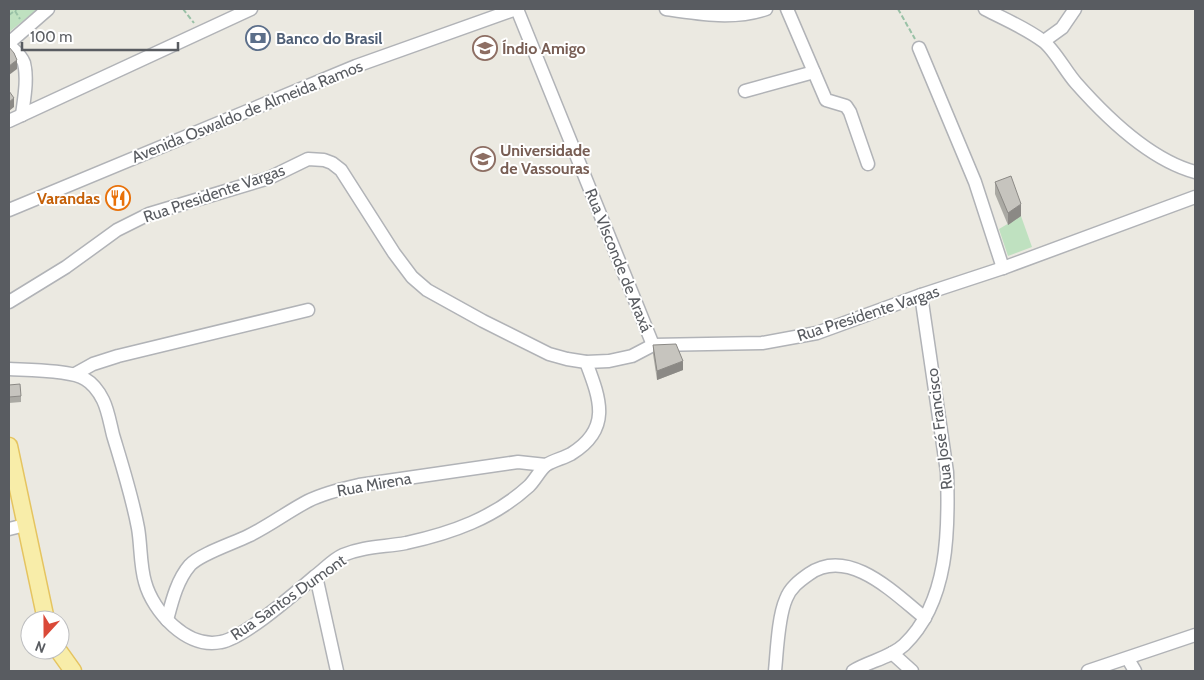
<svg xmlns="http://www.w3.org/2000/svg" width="1204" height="680" font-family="Cabin,sans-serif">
<rect width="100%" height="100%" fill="#ebe9e1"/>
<!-- green -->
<g fill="#bfe1c0">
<polygon points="9,9 38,9 9,32"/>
<polygon points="1021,216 1032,247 1008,256 999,229"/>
</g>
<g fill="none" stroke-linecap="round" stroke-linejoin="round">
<defs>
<g id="minor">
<polyline points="517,9 653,345"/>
<path d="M666 9C699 14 734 20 766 9"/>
<polyline points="787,9 826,100 846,106 850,112 868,164"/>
<path d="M985 9C1004 19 1026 28 1043 41 1054 49 1066 72 1076 83 1106 117 1151 160 1195 172"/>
<polyline points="1044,41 1062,28 1075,9"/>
<polyline points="9,43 48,9"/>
<path d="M9 45C14 50 21 55 24 63 28 79 24 99 22 115"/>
<polyline points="919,48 975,182 1003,268"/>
<polyline points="745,91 814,72"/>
<polyline points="9,121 251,9"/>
<polyline points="9,210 356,66 516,9"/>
<polyline points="9,302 66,267 117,230 149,214 269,178 308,159 324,160 332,163 341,170 394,253 412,277 427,290 483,321 549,354 567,359 586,362 609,361 632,356 653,345 762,343 817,333 921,295 1003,268 1195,197"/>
<path d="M9 369C26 370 72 370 85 379 92 383 99 392 103 400 108 410 110 423 113 435 122 465 132 496 138 528 141 545 140 565 145 582 153 612 187 649 221 642 244 638 294 594 314 577 324 570 332 560 343 555 364 546 385 547 406 543 452 533 494 518 529 486 535 480 540 470 546 465 554 460 564 458 571 454 612 429 600 399 586 362"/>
<polyline points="75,374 93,364 118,356 308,310"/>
<polyline points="9,529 25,525"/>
<polyline points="316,576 337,671"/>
<path d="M167 620C172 601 177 580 190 565 200 554 234 543 248 536 269 526 287 512 308 501 324 493 341 489 359 485L518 462 546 465"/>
<polyline points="892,653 912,671"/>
<polyline points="1128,659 1135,671"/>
<path d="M775 671C777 651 778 617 786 599 790 588 799 581 809 574 849 546 895 594 925 618"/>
<path d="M853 671C869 661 890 658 904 645 949 602 949 529 947 472L921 295"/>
<polyline points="1088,671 1195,635"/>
</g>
<g id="major">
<polyline points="9,446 46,620"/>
<polyline points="58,650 73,671"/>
</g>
</defs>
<!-- minor casing -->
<use href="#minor" stroke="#b1b3b7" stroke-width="15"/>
<!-- major casing -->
<use href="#major" stroke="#e5c460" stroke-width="19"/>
<!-- path -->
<g stroke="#99c1a6" stroke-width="2" stroke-dasharray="5 2.5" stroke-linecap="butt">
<polyline points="183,9 194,23"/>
<polyline points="898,9 915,39"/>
<polyline points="15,11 20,19"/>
<polyline points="9,15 17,9"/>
</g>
<!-- minor -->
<use href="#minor" stroke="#fff" stroke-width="12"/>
<!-- major -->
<use href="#major" stroke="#f8eda9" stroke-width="16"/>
</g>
<!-- wall -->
<g fill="#aaa9a3">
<polygon points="995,182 1021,216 1008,225 995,194"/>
<polygon points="653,345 683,370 657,380 653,354"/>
<polygon points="9,385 21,396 21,402 9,403"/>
</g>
<!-- shaded-wall -->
<g fill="#8b8985">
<polygon points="17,60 17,69 9,75 9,66"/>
<polygon points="14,98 14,107 9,111 9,102"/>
<polygon points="1021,204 1021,216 1008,225 1008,213"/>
<polygon points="683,361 683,370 657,380 657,371"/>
</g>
<!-- building -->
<g fill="#c6c4be" stroke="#8b8985">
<polygon points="9,47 14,53 17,60 9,66"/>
<polygon points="9,91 14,98 9,102"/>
<polygon points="1011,176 1021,204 1008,213 995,182"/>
<polygon points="676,344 683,361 657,371 653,345"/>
<polygon points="20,384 21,396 9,397 9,385"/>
</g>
<!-- icons -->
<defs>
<symbol id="bank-ring" viewBox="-11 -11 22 22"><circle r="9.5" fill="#fff" stroke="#5c6f8a" stroke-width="1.5"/><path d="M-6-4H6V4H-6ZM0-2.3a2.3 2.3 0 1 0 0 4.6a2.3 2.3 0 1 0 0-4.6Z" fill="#5c6f8a"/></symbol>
<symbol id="school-ring" viewBox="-11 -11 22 22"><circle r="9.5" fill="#fff" stroke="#8d6e63" stroke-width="1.5"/><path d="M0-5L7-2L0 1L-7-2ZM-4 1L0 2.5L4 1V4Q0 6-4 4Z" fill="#8d6e63"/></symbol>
<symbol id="university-ring" viewBox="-11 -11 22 22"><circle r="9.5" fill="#fff" stroke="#8d6e63" stroke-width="1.5"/><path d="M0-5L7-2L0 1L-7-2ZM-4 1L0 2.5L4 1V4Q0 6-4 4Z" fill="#8d6e63"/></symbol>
<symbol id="restaurant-ring" viewBox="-11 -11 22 22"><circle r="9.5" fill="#fff" stroke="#e8710a" stroke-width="1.5"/><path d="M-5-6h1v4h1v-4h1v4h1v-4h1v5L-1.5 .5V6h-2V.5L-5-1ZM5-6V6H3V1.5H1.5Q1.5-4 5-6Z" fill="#e8710a"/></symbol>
</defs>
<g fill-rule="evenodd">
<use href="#bank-ring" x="244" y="24" width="28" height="28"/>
<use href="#school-ring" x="471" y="34" width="28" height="28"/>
<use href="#university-ring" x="469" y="145" width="28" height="28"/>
<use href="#restaurant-ring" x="104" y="184" width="28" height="28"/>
</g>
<g text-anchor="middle" stroke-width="4" stroke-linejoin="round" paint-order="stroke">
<!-- service labels -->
<g font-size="16" font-weight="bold" fill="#4e5e75" stroke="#fff" text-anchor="start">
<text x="276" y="44">Banco do Brasil</text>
</g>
<!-- education labels -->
<g font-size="16" font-weight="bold" fill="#785e54" stroke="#fff" text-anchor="start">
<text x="502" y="54">Índio Amigo</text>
<text x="500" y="156">Universidade<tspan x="500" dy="18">de Vassouras</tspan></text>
</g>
<!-- street labels -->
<g font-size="16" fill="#595c61" stroke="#fff">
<text transform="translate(247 111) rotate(-22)" y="6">Avenida Oswaldo de Almeida Ramos</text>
<text transform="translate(214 193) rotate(-19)" y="6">Rua Presidente Vargas</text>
<text transform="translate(619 260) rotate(68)" y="6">Rua VIsconde de Araxá</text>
<text transform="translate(868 313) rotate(-18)" y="6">Rua Presidente Vargas</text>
<text transform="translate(939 429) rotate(-97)" y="6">Rua José Francisco</text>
<text transform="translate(374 484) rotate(-10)" y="6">Rua Mirena</text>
<text transform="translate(288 597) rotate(-35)" y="6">Rua Santos Dumont</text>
</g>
<!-- food labels -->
<g font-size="16" font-weight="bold" fill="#c56008" stroke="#fff" text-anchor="end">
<text x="100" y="204">Varandas</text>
</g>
</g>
<!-- border -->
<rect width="1204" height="680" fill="none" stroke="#595c61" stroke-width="20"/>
<!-- north arrow -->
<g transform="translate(45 635) rotate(201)"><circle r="24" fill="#ffffff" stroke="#bdbec0"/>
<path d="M0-4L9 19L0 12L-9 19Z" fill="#da4938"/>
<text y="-8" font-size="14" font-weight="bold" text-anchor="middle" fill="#595c61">N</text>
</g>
<!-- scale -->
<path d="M22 42v8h156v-8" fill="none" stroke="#595c61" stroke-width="2.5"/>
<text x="30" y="42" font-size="15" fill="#595c61" stroke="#ffffff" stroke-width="4" paint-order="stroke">100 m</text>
</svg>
